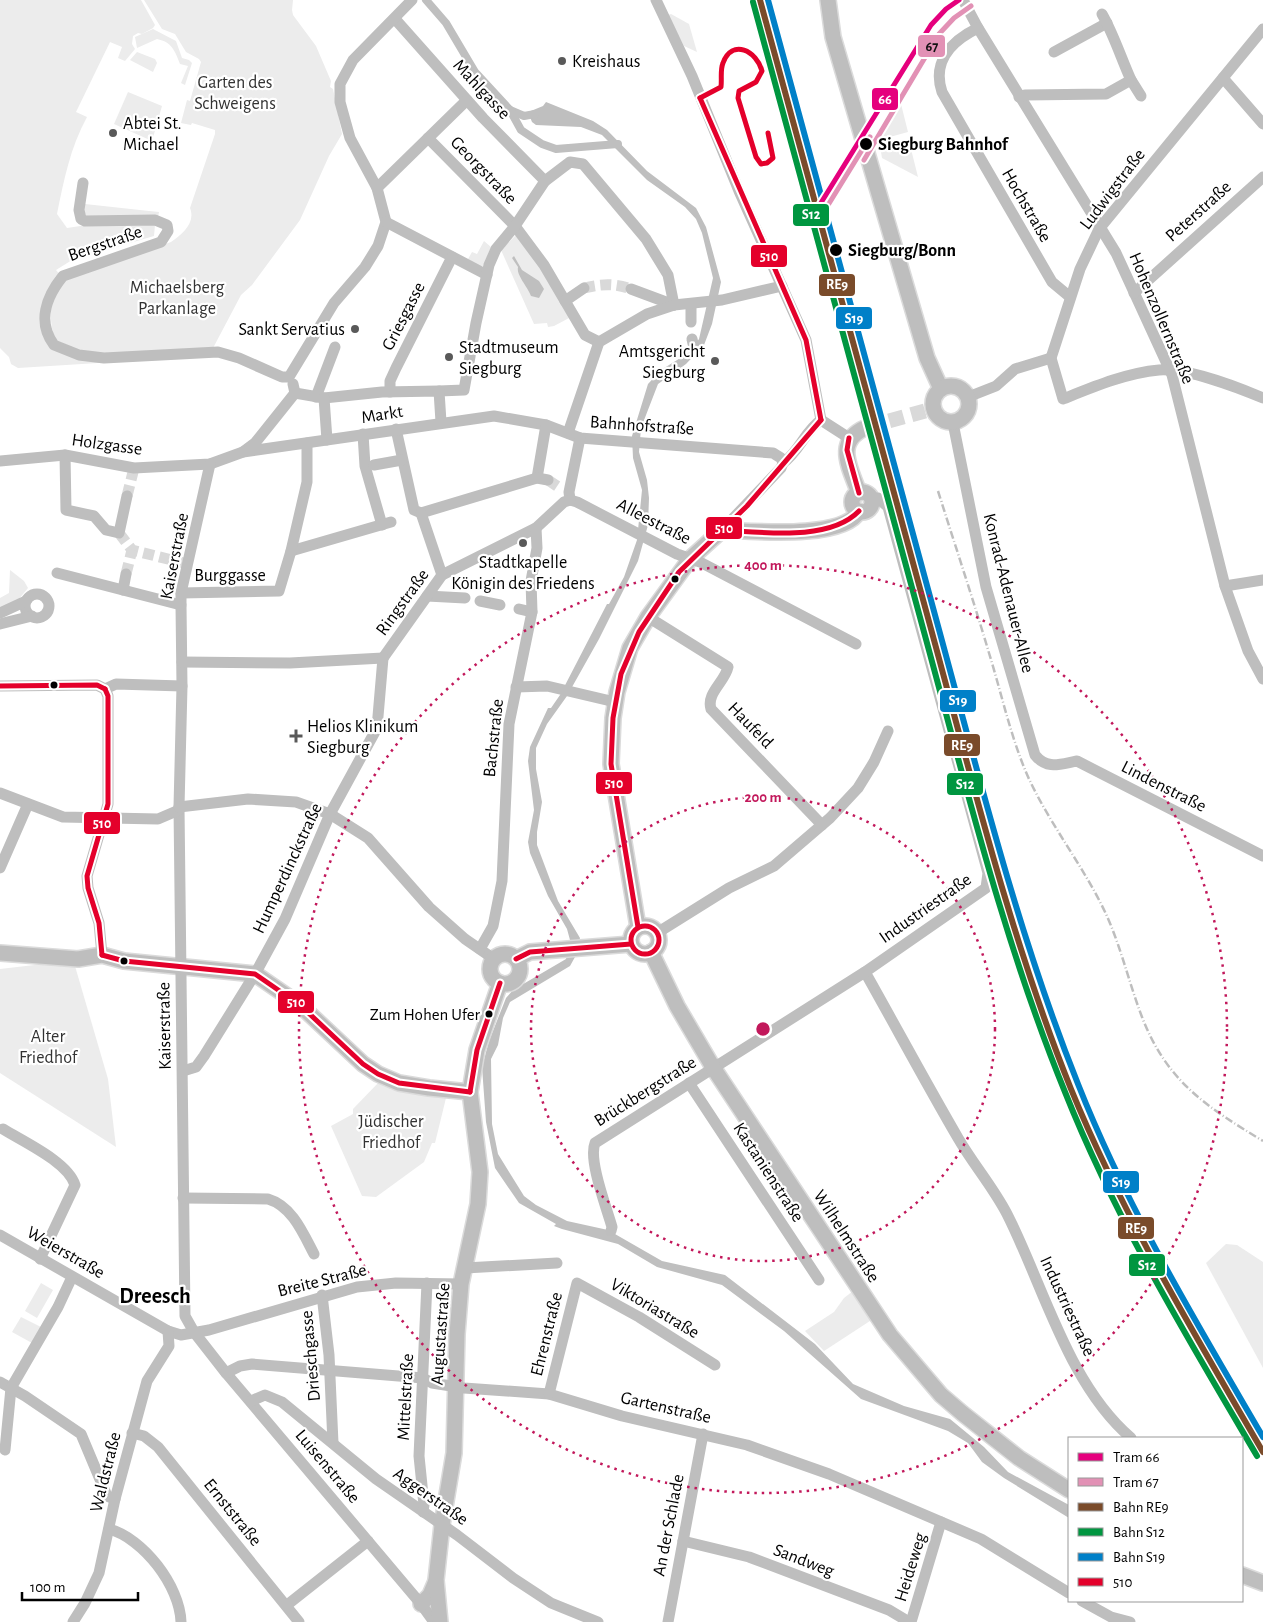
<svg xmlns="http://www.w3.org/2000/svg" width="1263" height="1622" font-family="'Alegreya Sans',sans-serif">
<rect width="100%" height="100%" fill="#fff"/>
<!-- green -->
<g fill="#ececec">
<path d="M0 0H141L155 25 153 28 142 34 138 33 133 36 132 44 135 49 125 61 118 58 122 47 110 42 76 112 87 117C70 148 64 180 57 214L67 228 87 225H155L154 236 72 260 56 270 60 275 50 288 48 343 100 362 98 363 18 368 11 364 9 357 0 348Z"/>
<path d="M144 0H293L292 10 293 15 316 46 331 81 330 87 333 89 342 134 329 156 300 220 252 285 241 295 212 350 87 354 54 339C49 314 48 301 64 280L171 242C182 234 196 223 190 208L215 134V130L192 123 191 125 181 123 187 100 190 101 201 62 199 59 186 52 175 34 162 29Z"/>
<polygon points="671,14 689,24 697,52 684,46 668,15"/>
<path d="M153 29 176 41 182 58 189 60 192 63 185 85 181 83 188 66 180 64C175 51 172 42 157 39L137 48 135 37Z"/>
<polygon points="137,52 155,59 157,63 153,72 130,60"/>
<polygon points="128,92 162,106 152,141 114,124"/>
<polygon points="899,96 908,132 879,140 877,134"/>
<polygon points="910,145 918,177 882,158 881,152"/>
<polygon points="85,204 149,211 159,212 158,217 89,219 84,213"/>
<polygon points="516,235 543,266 571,317 554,326 548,327 547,323 534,324 501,250"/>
<polygon points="484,241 491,247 483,266 481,267 468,259 472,252 477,254"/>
<polygon points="10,570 24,581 28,588 18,600 0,608 0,598 9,593"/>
<polygon points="43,964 75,966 108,1079 116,1147 0,1073 0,969"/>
<polygon points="380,1081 446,1098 435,1143 432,1143 424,1162 376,1197 362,1196 331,1126 353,1114 353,1109"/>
<polygon points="1226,1244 1237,1245 1263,1262 1263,1368 1206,1263"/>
<polygon points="41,1283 53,1290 37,1318 25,1311"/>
<polygon points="853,1291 873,1319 824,1351 805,1331 834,1312 844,1298"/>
<polygon points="21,1317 41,1327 32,1343 12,1332"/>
</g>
<!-- water -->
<g fill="#bfbfbf">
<polygon points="546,102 593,121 607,130 647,171 696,208 706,227 721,282 712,324 704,345 686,364 658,384 641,428 639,452 647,480 649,498 648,525 638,561 599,639 567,696 547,724 536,748 536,769 542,802 537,832 537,845 558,901 580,938 575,957 570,966 510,1002 503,1018 498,1045 491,1059 492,1124 498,1154 524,1196 536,1205 567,1221 608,1230 662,1261 725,1275 815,1344 853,1384 904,1406 950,1419 984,1447 1008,1472 1069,1505 1069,1518 1004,1478 982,1462 968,1443 948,1431 861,1399 784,1331 722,1285 657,1267 618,1244 562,1229 554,1226 556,1224 519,1203 495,1168 486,1122 482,1067 489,1041 506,998 513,990 566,959 570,940 567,929 548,896 530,853 528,842 534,810 528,761 530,747 548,708 551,708 560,695 607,604 609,604 624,577 637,540 642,490 633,458 632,436 648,384 661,370 690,352 699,339 713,278 702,233 696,219 685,207 647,180 602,135 581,127 536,125 532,122 530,117 526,118 526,113 543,106"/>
<path d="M514 256 522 270 539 281 544 289 539 298 531 296C528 287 516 275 518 267L512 258Z"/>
</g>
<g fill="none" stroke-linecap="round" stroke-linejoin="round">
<!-- canal -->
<g stroke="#bfbfbf" stroke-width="8">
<polyline points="426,0 446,23 475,72 510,110 524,116 535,114"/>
<polyline points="510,110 521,130 542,144 556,149 618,144"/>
</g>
<!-- minor-tunnel -->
<g stroke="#d9d9d9" stroke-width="11" stroke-dasharray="11 5.5" stroke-linecap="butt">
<path d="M584 288C601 284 614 283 631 289"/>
<polyline points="548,480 560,488"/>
<polyline points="127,496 134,468"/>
<polyline points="119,533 132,550 188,564"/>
<polyline points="126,574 132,550"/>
</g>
<!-- major-tunnel -->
<polyline stroke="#d9d9d9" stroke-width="15" stroke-dasharray="15 8" stroke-linecap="butt" points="867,427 925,411"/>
<defs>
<g id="major">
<polyline points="828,0 833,37 927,358 941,389"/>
<circle cx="951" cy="404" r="18"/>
<circle cx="862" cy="502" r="10"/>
<path d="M859 493C849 466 834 441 867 427"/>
<circle cx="645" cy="940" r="14"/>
<path d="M638 927 611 764 613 718 617 692 630 648 648 617 690 559 722 530C751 531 844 540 859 511"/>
<polyline points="651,952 677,1006 714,1069 890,1335 941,1395 962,1413 1019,1458 1069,1490"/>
<polyline points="0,953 78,959 102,955 124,961 255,974 300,1005 363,1064 378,1074 399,1083 429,1088 470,1092"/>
<circle cx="505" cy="969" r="15"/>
<polyline points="516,959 530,952 631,944"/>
<polyline points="1242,1575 1263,1583"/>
<polyline points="421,1604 430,1595 436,1581"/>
<polyline points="440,1622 436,1580 442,1525 454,1453 457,1334 461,1284 478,1204 480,1172 470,1092 477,1050 500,983"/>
</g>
</defs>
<!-- major casing -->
<use href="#major" stroke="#dbdbdb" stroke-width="18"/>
<!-- minor -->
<g stroke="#bebebe" stroke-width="11">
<polyline points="656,0 692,76 739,191 806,340 821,420"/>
<polyline points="963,0 978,28 1116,253 1172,375 1225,586 1248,651 1263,679"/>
<polyline points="395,19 483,118 545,181"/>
<path d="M978 28C951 41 932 62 942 92L1052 282 1070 297"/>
<path d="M1263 29 1099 229 1080 269 1051 358 1063 399C1093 387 1126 373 1159 370 1187 368 1237 387 1263 398"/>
<polyline points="1054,52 1107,23"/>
<polyline points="1223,78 1263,124"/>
<polyline points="1131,80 1141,96"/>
<path d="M1019 97 1025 95 1106 94 1131 80C1121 58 1114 35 1102 14"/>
<polyline points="428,138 515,226 544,265 585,335 599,342"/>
<path d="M83 183 79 210 81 219 85 221 155 220 167 225 168 231 161 242 63 276C46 297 37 322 54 345L79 355 104 358 218 352 239 358 282 377H289L334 303 365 267 378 246 386 222 377 188 350 138 340 102V84L353 60 412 0"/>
<polyline points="377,188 467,100"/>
<polyline points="386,222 487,275"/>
<polyline points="631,289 674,305"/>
<polyline points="1134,293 1263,177"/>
<polyline points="565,301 584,288"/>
<polyline points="691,304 691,322"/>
<polyline points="692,339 694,348"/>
<polyline points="439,391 464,390 476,323 489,265 496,249 515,226 545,181 570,162 583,164 646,239 668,275 674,305"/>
<polyline points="390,392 390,381 396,368 452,257"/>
<polyline points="295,393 324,398 382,392 439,391 441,422"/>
<polyline points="316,397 335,347"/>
<polyline points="968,397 996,386 1015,369 1051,358"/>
<polyline points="324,398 327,440"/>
<polyline points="821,420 849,438"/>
<path d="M953 423 986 587 1035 755C1047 770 1060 764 1077 761L1263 856"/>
<polyline points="396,429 414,510 421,513"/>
<polyline points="568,433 599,342 647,314 674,305 722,300 782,286"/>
<polyline points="363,434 365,466 382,525"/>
<polyline points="243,452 255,443 295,393 293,384"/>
<polyline points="65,455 66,510 94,516 106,530 119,533 127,496"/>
<polyline points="0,461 65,455 134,468 210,464 243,452 494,416 546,425 580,438 773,453 781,458 783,463"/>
<polyline points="210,464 181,593 181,605 182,686 179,807 185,1316 194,1332 226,1373 421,1604 434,1622"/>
<polyline points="374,465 402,460"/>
<polyline points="537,478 546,425"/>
<polyline points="570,500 577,502 677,554 700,562 856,644"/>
<polyline points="570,500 569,492 580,438"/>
<polyline points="421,513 537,478 548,480"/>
<polyline points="421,513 442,575"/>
<path d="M722 530 781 468 783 463C799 452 805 431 821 420"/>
<polyline points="291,551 391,522"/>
<polyline points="57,573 181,605"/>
<polyline points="1225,586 1263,580"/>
<polyline points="123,590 126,574"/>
<polyline points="181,593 279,591 291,551 307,482 307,443"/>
<circle cx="37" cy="606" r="12"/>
<polyline points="427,596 465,598"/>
<polyline points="480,601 500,605"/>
<polyline points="519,609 532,612"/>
<polyline points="0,613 26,601"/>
<path d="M648 617 728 667C725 682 706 693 711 709L822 825"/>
<polyline points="0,624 32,616"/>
<polyline points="383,658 442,575 536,528 564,502 570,500"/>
<polyline points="182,662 290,663 383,658"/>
<polyline points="0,686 97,685 105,689"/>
<polyline points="516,687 547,686 615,702"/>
<polyline points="105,689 116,684 182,686"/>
<polyline points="0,793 63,817 158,819 179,810"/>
<polyline points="179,807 248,799 296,802 330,814 368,838 429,907 465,939 494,959"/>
<polyline points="0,868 28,804"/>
<polyline points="657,933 729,888 774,866 830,818 858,788 874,762 888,731"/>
<polyline points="480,949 493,926 502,881 509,724 532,612 531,581 537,548 536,528"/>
<polyline points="102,955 99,923 88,888 87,876 108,804 108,696 105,689"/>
<path d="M865 972C896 1027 926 1083 958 1138 973 1164 993 1187 1007 1214 1044 1287 1068 1384 1131 1438"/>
<polyline points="183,1071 196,1067 204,1056 255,974 285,919 330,814 377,728 383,658"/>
<polyline points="689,1083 819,1280"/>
<path d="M3 1129C24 1142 68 1162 75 1185L40 1259"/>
<path d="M183 1198 268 1199C292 1206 303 1233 314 1254"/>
<path d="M611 1231 612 1227C607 1209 588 1160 595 1143L865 972 986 888 988 873 888 507 878 498H870"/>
<polyline points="0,1235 168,1331 181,1335 209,1330 357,1287 396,1283 461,1284"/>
<polyline points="465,1268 557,1263"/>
<polyline points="322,1295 329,1355 333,1443"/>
<polyline points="226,1373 240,1366 252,1364 423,1378 432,1383 464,1388 549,1394 622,1416 747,1445 829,1474 981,1539 1069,1593"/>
<polyline points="0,1382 25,1396 81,1434 107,1496 115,1499"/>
<polyline points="549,1394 577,1283 639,1317 715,1365"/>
<polyline points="251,1401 265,1395 282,1402 376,1479 457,1535 513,1578 551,1603 598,1622"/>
<polyline points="132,1433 144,1436 158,1447 299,1622"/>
<polyline points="5,1450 11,1388 58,1307 72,1277"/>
<polyline points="423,1512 424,1505 419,1456 427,1283"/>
<path d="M109 1529C143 1538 180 1586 181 1622"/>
<polyline points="683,1541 749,1557 889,1610 909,1622"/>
<polyline points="1082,1601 1111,1617 1130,1622"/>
<polyline points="287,1605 368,1541"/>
<polyline points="73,1622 85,1603 99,1573 115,1499 147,1381 169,1346 168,1331"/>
<polyline points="668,1622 703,1434"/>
<polyline points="911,1622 941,1522"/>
</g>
<!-- major -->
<use href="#major" stroke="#bebebe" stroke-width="15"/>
<!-- rail -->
<path stroke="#bebebe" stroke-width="2.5" stroke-dasharray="8 2.5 1 2.5" stroke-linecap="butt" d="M938 491C955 545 973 599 989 653 1002 695 1011 739 1029 779 1051 826 1084 867 1106 914 1121 947 1129 983 1142 1017 1167 1082 1207 1107 1263 1141"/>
<defs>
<g id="bus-1">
<polyline points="700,98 806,340 821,420"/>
<path d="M700 98 721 87C722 79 720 70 723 63 732 38 757 51 762 71L756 82 739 91 738 98 756 157 761 164 767 163 773 158 768 133"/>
<polyline points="849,438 847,450 859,493"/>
<path d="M722 530C762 532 829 542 859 511"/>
<polyline points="0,686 97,685 105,689"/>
<circle cx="645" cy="940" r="14"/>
<polyline points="638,927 611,764 613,718 621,674 639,632 679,572 747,506 821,420"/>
<polyline points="102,955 124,961 255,974 300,1005 363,1064 378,1074 399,1083 470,1092"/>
<polyline points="102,955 99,923 88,888 87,876 108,804 108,696 105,689"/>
<polyline points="516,959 530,952 631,944"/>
<polyline points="470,1092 477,1050 500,983"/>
</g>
</defs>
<!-- bus-1 casing -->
<use href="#bus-1" stroke="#fff" stroke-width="9"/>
<!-- bus-1 -->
<use href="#bus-1" stroke="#e4002b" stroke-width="5"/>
<defs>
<path id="rail-1" d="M760 0C817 210 874 419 931 629 973 783 1011 940 1071 1089 1123 1216 1194 1333 1263 1452"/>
<path id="rail-2" d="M753 2C810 212 867 422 924 632 966 786 1004 943 1065 1092 1116 1220 1187 1337 1257 1456"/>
<path id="rail-3" d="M768 0C823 205 879 410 935 615 978 772 1017 932 1078 1084 1127 1208 1196 1322 1263 1437"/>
</defs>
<!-- rail-1 casing -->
<use href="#rail-1" stroke="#fff" stroke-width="10"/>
<!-- rail-2 casing -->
<use href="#rail-2" stroke="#fff" stroke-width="10"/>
<!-- rail-3 casing -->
<use href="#rail-3" stroke="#fff" stroke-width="10"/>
<!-- rail-1 -->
<use href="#rail-1" stroke="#7a4b2a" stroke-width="6"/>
<!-- rail-2 -->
<use href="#rail-2" stroke="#009640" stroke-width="6"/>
<!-- rail-3 -->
<use href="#rail-3" stroke="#0080c8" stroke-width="6"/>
<defs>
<polyline id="tram-1" points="819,206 931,25 946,9 959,0"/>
<g id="tram-2">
<polyline points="864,160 939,34 954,18 971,6"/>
<polyline points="825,210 870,137"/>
</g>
</defs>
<!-- tram-1 casing -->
<use href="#tram-1" stroke="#fff" stroke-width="9"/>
<!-- tram-2 casing -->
<use href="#tram-2" stroke="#fff" stroke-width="9"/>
<!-- tram-1 -->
<use href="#tram-1" stroke="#e5007d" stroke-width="5"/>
<!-- tram-2 -->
<use href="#tram-2" stroke="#e291b5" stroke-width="5"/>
</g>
<!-- distance rings -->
<g fill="none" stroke="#c2185b" stroke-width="2.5" stroke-dasharray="2.5 5">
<circle cx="763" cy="1029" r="232"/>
<circle cx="763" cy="1029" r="464"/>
</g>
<!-- markers -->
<g fill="#595959" stroke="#fff" stroke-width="2">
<circle cx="562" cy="61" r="5"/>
<circle cx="113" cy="133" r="5"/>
<circle cx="355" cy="329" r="5"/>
<circle cx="449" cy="357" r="5"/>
<circle cx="715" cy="361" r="5"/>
<circle cx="523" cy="543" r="5"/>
<path d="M293.5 728.5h5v5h5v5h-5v5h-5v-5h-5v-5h5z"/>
</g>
<g fill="#000" stroke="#fff" stroke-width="2">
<circle cx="866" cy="144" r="7"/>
<circle cx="836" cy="250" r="7"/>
<circle cx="675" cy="579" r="4.5"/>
<circle cx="54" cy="685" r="4.5"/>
<circle cx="124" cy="961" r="4.5"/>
<circle cx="489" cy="1014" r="4.5"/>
</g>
<g text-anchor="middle" stroke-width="4.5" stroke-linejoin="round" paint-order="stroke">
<!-- bus labels -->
<g font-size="17" fill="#000" stroke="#fff" text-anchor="end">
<text x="480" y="1020">Zum Hohen Ufer</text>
</g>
<!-- poi labels -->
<g font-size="18" fill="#000" stroke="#fff" text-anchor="start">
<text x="572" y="67">Kreishaus</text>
<text x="123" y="129">Abtei St.<tspan x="123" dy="21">Michael</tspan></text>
<text x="345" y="335" text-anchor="end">Sankt Servatius</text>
<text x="459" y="353">Stadtmuseum<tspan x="459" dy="21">Siegburg</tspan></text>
<text x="705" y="357" text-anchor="end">Amtsgericht<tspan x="705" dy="21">Siegburg</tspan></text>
<text x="523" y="568" text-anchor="middle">Stadtkapelle<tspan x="523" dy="21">Königin des Friedens</tspan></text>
<text x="307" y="732">Helios Klinikum<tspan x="307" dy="21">Siegburg</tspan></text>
</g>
<!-- park labels -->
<g font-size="18" fill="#333" stroke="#fff">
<text x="235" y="88">Garten des<tspan x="235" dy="21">Schweigens</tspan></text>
<text x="177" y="293">Michaelsberg<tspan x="177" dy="21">Parkanlage</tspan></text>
<text x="48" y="1042">Alter<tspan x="48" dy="21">Friedhof</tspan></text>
<text x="391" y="1127">Jüdischer<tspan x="391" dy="21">Friedhof</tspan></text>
</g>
<!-- street labels -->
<g font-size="18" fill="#000" stroke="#fff">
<text transform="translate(482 89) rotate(47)" y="6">Mahlgasse</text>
<text transform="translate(484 170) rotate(46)" y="6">Georgstraße</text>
<text transform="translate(1112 189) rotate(-53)" y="6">Ludwigstraße</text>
<text transform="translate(1027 205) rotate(60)" y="6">Hochstraße</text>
<text transform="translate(1198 211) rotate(-42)" y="6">Peterstraße</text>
<text transform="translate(105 243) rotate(-19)" y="6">Bergstraße</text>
<text transform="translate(403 316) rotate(-63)" y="6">Griesgasse</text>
<text transform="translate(1162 318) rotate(67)" y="6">Hohenzollernstraße</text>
<text transform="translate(382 414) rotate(-9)" y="6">Markt</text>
<text transform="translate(642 425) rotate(4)" y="6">Bahnhofstraße</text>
<text transform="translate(107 444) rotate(8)" y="6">Holzgasse</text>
<text transform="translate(654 521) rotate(27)" y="6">Alleestraße</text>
<text transform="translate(174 556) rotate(-79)" y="6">Kaiserstraße</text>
<text x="230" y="581">Burggasse</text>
<text transform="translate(1009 593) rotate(76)" y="6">Konrad-Adenauer-Allee</text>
<text transform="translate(402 602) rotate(-54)" y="6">Ringstraße</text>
<text transform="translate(751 725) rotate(46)" y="6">Haufeld</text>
<text transform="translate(493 738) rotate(-84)" y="6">Bachstraße</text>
<text transform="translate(1164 786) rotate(27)" y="6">Lindenstraße</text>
<text transform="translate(287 868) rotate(-65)" y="6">Humperdinckstraße</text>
<text transform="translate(925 908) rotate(-35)" y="6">Industriestraße</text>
<text transform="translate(164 1026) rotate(-91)" y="6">Kaiserstraße</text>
<text transform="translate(645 1091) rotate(-32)" y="6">Brückbergstraße</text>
<text transform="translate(769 1172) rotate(57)" y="6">Kastanienstraße</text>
<text transform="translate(847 1236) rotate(57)" y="6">Wilhelmstraße</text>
<text transform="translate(66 1252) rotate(30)" y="6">Weierstraße</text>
<text transform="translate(322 1280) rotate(-14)" y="6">Breite Straße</text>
<text transform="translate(1068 1306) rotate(65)" y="6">Industriestraße</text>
<text transform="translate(655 1308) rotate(31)" y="6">Viktoriastraße</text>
<text transform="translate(440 1334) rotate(-86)" y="6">Augustastraße</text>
<text transform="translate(546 1334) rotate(-76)" y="6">Ehrenstraße</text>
<text transform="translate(310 1356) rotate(-95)" y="6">Drieschgasse</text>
<text transform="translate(405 1397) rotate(-87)" y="6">Mittelstraße</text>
<text transform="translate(666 1407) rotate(13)" y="6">Gartenstraße</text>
<text transform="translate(328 1466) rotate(50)" y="6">Luisenstraße</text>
<text transform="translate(105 1472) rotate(-76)" y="6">Waldstraße</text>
<text transform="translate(431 1496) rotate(35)" y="6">Aggerstraße</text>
<text transform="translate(233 1512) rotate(51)" y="6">Ernststraße</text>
<text transform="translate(668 1525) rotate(-79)" y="6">An der Schlade</text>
<text transform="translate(804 1560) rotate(21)" y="6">Sandweg</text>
<text transform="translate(910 1567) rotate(-73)" y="6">Heideweg</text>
</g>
<!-- stop labels -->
<g font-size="18" font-weight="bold" fill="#000" stroke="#fff" text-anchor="start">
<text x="878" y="150">Siegburg Bahnhof</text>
<text x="848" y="256">Siegburg/Bonn</text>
</g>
<!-- district labels -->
<g font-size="22" font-weight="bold" fill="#000" stroke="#fff">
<text x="155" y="1303">Dreesch</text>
</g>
</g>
<circle cx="763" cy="1029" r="8" fill="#c2185b" stroke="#fff" stroke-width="2.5"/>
<g font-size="15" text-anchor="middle" font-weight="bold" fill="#c2185b" stroke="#fff" stroke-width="4.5" stroke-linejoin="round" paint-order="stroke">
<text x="763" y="570">400 m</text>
<text x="763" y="802">200 m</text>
</g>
<g stroke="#fff" stroke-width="2">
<rect x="917" y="34" width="29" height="24" rx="5" fill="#e291b5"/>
<rect x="871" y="87" width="28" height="24" rx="5" fill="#e5007d"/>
<rect x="792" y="203" width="38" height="24" rx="5" fill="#009640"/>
<rect x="750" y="244" width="38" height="24" rx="5" fill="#e4002b"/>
<rect x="818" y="273" width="38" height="24" rx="5" fill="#7a4b2a"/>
<rect x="835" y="306" width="38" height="24" rx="5" fill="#0080c8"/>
<rect x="705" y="516" width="38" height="24" rx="5" fill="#e4002b"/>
<rect x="939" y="689" width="38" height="24" rx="5" fill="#0080c8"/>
<rect x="943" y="733" width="38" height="24" rx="5" fill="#7a4b2a"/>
<rect x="595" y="771" width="38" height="24" rx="5" fill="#e4002b"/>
<rect x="946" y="772" width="38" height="24" rx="5" fill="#009640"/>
<rect x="83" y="811" width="38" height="24" rx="5" fill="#e4002b"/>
<rect x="277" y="990" width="38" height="24" rx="5" fill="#e4002b"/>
<rect x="1102" y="1170" width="38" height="24" rx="5" fill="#0080c8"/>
<rect x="1117" y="1216" width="38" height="24" rx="5" fill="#7a4b2a"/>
<rect x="1128" y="1253" width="38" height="24" rx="5" fill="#009640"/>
</g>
<g font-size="14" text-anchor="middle" font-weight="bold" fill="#fff">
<text x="885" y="104">66</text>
<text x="811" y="219">S12</text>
<text x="769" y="261">510</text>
<text x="837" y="289">RE9</text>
<text x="854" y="323">S19</text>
<text x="724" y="533">510</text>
<text x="958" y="705">S19</text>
<text x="962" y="750">RE9</text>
<text x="614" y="788">510</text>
<text x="965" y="789">S12</text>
<text x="102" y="828">510</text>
<text x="296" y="1007">510</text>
<text x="1121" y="1187">S19</text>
<text x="1136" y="1233">RE9</text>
<text x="1147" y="1270">S12</text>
</g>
<g font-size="14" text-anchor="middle" font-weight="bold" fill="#111">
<text x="932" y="51">67</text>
</g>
<!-- legend -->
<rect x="1068" y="1437" width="175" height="165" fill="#ffffff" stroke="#999999"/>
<rect x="1078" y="1453" width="25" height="8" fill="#e5007d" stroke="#999999"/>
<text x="1113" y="1462" font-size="15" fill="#000000">Tram 66</text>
<rect x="1078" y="1478" width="25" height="8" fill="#e291b5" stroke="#999999"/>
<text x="1113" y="1487" font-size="15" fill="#000000">Tram 67</text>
<rect x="1078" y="1503" width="25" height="8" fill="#7a4b2a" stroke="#999999"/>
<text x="1113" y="1512" font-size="15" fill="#000000">Bahn RE9</text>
<rect x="1078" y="1528" width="25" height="8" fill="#009640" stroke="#999999"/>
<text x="1113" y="1537" font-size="15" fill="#000000">Bahn S12</text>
<rect x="1078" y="1553" width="25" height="8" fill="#0080c8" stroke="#999999"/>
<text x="1113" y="1562" font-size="15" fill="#000000">Bahn S19</text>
<rect x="1078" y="1578" width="25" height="8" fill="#e4002b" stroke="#999999"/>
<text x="1113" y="1587" font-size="15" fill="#000000">510</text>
<!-- scale -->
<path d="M22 1592v8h116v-8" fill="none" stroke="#000000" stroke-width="2.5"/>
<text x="30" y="1592" font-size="15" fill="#000000" stroke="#ffffff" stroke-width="4" paint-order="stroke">100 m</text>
</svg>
